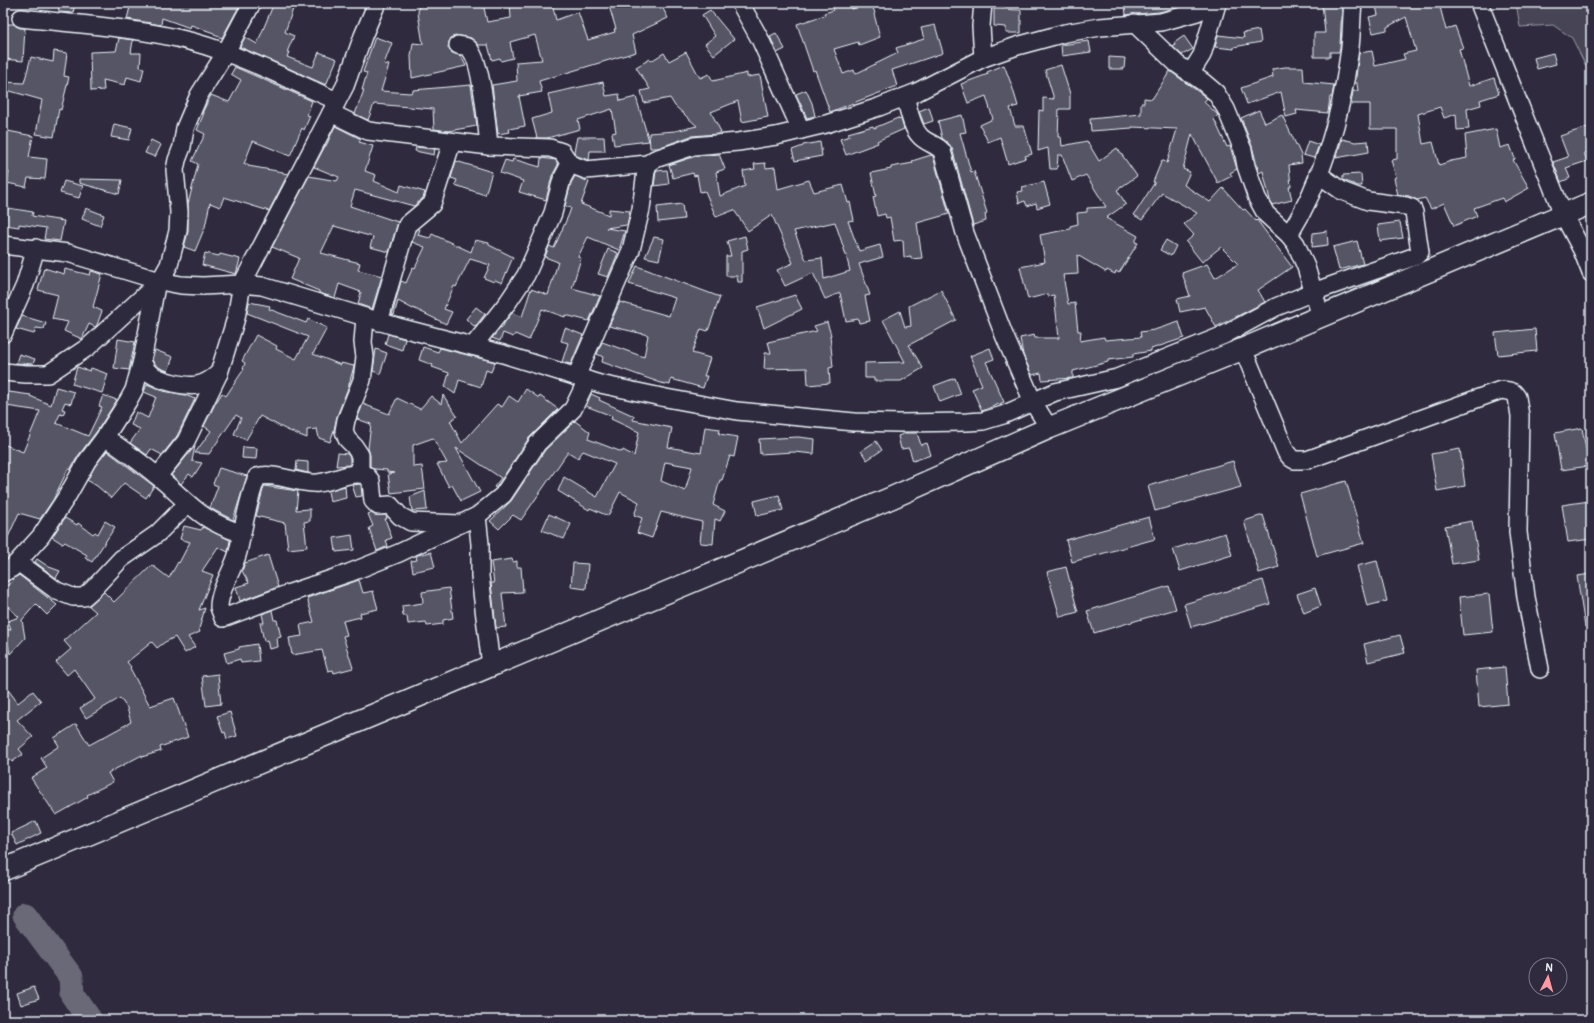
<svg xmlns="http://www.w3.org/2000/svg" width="1594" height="1023" font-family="Pangolin,sans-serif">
<rect width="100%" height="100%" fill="#2f2a3d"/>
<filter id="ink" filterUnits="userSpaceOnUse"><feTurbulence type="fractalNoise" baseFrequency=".025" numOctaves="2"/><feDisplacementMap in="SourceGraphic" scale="8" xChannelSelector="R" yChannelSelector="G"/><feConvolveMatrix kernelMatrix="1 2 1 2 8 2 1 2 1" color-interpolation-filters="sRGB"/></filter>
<g filter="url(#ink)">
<!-- green -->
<polygon fill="#464455" stroke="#979aa6" points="1516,3 1591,3 1591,76 1572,38 1553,25 1520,27"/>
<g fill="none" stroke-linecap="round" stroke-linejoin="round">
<!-- river -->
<polyline stroke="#696978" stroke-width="25" points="25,915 71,977 72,994 90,1020"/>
</g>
<!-- building -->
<g fill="#575565" stroke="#e8f1f8" fill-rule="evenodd">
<polygon points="58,3 75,3 73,13 59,12"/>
<polygon points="131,3 241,3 222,38 214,35 214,33 191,25 190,28 162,18 161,25 127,19"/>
<polygon points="274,3 286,3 294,6 285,32 294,36 287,52 289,52 287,57 313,67 319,52 337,59 326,85 240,47 245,37 257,44"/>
<polygon points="419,3 483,3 487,22 511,18 510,3 552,3 556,20 578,12 588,40 615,32 614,29 616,29 608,3 660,3 668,18 632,35 636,52 539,81 542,92 519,96 525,126 509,129 510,132 498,134 492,85 517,81 516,62 542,60 535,35 510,42 513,58 501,61 500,58 492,60 488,45 479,45 471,38 455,35 451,38 449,42 448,48 451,52 461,56 466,66 412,78 411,56 413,43 423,44 418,13"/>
<polygon points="831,3 850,3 852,9 867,3 871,3 875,13 874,14 880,37 859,45 858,42 834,49 843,74 854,70 855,74 898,53 896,48 924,39 921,28 935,25 943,53 892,70 897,86 830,112 815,70 813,71 797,24 825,15 824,13 834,10"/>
<polygon points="1152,3 1171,3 1172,9 1159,12 1126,15 1125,6"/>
<polygon points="1322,3 1342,3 1340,47 1339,52 1330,52 1330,57 1314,57 1314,33 1325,33"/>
<polygon points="1383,3 1439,3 1446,30 1455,26 1463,48 1459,49 1469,86 1494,78 1499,94 1480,100 1481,105 1467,109 1469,129 1457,130 1456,114 1444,118 1440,107 1418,114 1423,144 1433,142 1439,165 1451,161 1467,158 1465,135 1496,129 1500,148 1510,145 1515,159 1513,160 1529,188 1504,202 1502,198 1474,208 1477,216 1454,226 1444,203 1431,209 1425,198 1417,200 1409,196 1398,195 1394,178 1396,177 1391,160 1397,159 1397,129 1370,129 1370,104 1351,104 1353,91 1358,91 1356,77 1359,53 1372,51 1375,66 1405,59 1403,54 1416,51 1406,17 1387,27 1387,30 1373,33 1369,17 1378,15 1376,6 1383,4"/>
<polygon points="994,9 1021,10 1021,33 1006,33 1006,27 994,26"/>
<polygon points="710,10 734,39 714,55 705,44 715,36 702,15"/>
<polygon points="3,24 14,24 20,28 25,28 23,61 4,59 6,40 3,40"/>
<polygon points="1259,30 1261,42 1234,47 1234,49 1215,47 1218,35 1244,38 1243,33"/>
<polygon points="776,33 785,49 777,53 770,36"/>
<polygon points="1184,36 1193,49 1182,55 1173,47 1175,45 1174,43"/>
<polygon points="375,37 392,43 384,64 389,65 381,91 410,93 413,92 413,90 471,85 477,126 448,131 434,129 433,109 374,104 368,120 355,114 364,90 362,90 367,73 363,72"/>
<polygon points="119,38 133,40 131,53 141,53 140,67 144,68 141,81 127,77 125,85 103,80 104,90 91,91 90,52 116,51"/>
<polygon points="1089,41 1091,52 1062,56 1061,45"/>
<polygon points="54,51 67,53 64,76 69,77 61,110 59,109 54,137 36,134 42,100 3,89 3,82 24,83 31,57 53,62"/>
<polygon points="686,52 700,78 709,74 713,81 747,73 747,77 760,75 768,117 742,122 738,101 711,112 721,132 718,134 691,136 658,148 650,148 649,133 675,131 697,126 675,106 670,98 644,103 641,91 650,89 636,67 650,59 651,61 664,53 669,61"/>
<polygon points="1553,53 1556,64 1537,69 1534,58"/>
<polygon points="1109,57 1125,58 1124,69 1109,69"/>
<polygon points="1004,65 1012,86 1018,106 1010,108 1015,126 1024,126 1032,154 1025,156 1026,158 1008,164 1000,137 988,142 980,125 993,119 986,96 968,103 961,84 988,74 987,72"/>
<polygon points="1061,65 1070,94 1070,109 1059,109 1058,137 1061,137 1062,146 1087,141 1099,161 1117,148 1137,176 1117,190 1126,204 1106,218 1138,236 1135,242 1138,243 1119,273 1116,271 1115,274 1107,270 1106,272 1077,255 1078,274 1063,275 1068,304 1075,303 1078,331 1081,331 1080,341 1104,337 1105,340 1141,337 1140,332 1154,330 1179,322 1184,338 1151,349 1151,351 1133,354 1133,357 1108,360 1108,362 1073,371 1073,378 1042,380 1041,373 1032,375 1023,355 1020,338 1034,335 1035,338 1059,338 1054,295 1048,296 1048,294 1028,299 1020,267 1045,262 1040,235 1070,229 1070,226 1078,224 1077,213 1087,212 1087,208 1106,207 1086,175 1072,181 1062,155 1058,155 1057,169 1050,169 1048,148 1038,151 1039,110 1043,111 1043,98 1054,99 1045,70"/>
<polygon points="235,67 312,101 307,115 310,116 304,130 302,128 290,156 253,141 244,164 248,164 248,166 283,172 283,173 288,174 269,211 224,197 220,207 210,203 205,227 195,251 184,247 188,232 188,204 198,164 192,161 205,134 197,130 204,113 202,113 211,95 229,102 241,80 231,74"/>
<polygon points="1285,67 1303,67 1304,82 1334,85 1332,97 1330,97 1328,113 1296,110 1297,114 1286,117 1281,92 1247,104 1241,88 1273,77 1272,69"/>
<polygon points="1170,71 1207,98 1204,102 1218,115 1214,119 1227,147 1230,146 1237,169 1230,173 1232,176 1218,183 1192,134 1183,169 1190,172 1184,185 1210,202 1223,188 1243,210 1245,209 1256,221 1257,220 1292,267 1258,290 1265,302 1216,327 1205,307 1180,312 1177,299 1190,296 1182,273 1207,264 1215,278 1238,264 1221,247 1202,262 1186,242 1194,235 1184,224 1197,213 1162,193 1142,220 1134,215 1155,182 1153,182 1162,160 1167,163 1177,129 1132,127 1132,128 1091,131 1090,119 1141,114 1141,103 1144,103 1144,98 1152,99"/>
<polygon points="603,82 606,96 619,94 620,101 636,97 649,141 614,145 612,133 616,132 612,109 578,120 580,129 547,138 537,138 532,119 552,113 548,94"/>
<polygon points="806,90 812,103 815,116 807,118 796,94"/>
<polygon points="929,107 933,121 924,124 919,111"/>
<polygon points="1259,110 1265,123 1282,115 1301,155 1302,163 1289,165 1291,187 1289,187 1292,200 1272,205 1270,200 1263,171 1259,173 1252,146 1241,118"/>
<polygon points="962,115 966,132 960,133 971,172 974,171 987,213 985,214 986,221 973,225 952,148 949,144 942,138 938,121"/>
<polygon points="898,118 899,120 901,119 904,129 877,141 878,143 846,155 840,139 850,136 848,133 873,126 874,128"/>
<polygon points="114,124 132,128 129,140 111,137"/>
<polygon points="335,126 361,139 359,142 373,146 365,171 376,175 374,181 399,192 401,185 425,192 423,198 414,206 355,190 350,206 398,222 389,252 370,247 373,237 334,226 321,253 360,263 358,270 382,276 372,309 358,304 361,292 339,284 335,298 319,293 319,291 290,279 299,258 272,247 309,176 337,181 339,177 314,167 325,146 326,146"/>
<polygon points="1591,126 1591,151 1584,153 1587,161 1566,168 1570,178 1561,182 1553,162 1568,157 1560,136"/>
<polygon points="3,130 33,136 29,157 47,159 45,179 28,178 26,187 7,183 9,172 3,170"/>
<polygon points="577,137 604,137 605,151 590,151 589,160 577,156 574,152"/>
<polygon points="1342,139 1355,142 1368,141 1369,152 1336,158"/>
<polygon points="151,140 161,145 155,157 145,153"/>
<polygon points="1308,141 1319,145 1314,158 1303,155"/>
<polygon points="820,142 822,156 795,161 792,150 803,146 803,145"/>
<polygon points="416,147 435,149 434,155 415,151"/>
<path d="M719 154 725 169 716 172 720 196 745 186 743 171 755 169 754 164 765 163 766 168 775 167 778 189 809 180 814 192 843 185 848 203 850 202 854 220 848 221 859 251 880 245 883 257 859 264 870 295 865 296 870 321 859 323 858 319 846 321 840 293 825 299 813 273 785 286 777 270 793 263 772 215 748 231 734 210 716 217 705 191 700 192 697 175 694 176 693 173 673 178 669 165 696 156ZM835 222 846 255 850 271 824 279 822 258 806 260 794 231Z"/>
<polygon points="931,155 933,156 949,214 917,223 922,258 911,259 911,256 904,257 903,240 894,241 890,217 886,218 885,214 877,216 873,197 876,196 871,173 891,169 891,167 913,163 912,161"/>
<polygon points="541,158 556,160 558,165 552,176 546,200 519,192 523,181 500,173 505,160 512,162 513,159 540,167"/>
<polygon points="456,161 492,172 485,195 455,185 457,180 451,178"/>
<polygon points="667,170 669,184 654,186 656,171"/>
<polygon points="1361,174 1362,186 1358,186 1343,180 1343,175"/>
<polygon points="575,176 589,182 581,204 609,215 609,209 630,211 627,225 606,228 625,231 619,250 588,237 578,257 581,258 572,288 600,296 589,321 565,315 565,317 542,309 529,340 515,334 513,337 503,333 500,341 492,338 501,327 502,328 505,322 512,313 522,317 531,289 548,295 558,262 545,257 549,246 554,248 569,214 571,208 565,206 571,183"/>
<polygon points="79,179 122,180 119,194 79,183"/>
<polygon points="64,181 83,186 79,198 60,193"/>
<polygon points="1044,182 1050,204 1037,208 1036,203 1027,206 1025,201 1019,203 1017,192 1023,191 1022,187"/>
<polygon points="682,204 684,219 658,222 657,207"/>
<polygon points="8,208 33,212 32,216 64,221 60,241 44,239 46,228 19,224 19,227 5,225"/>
<polygon points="86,208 104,215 100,226 82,219"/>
<polygon points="1400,222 1403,238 1380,241 1378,225"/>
<polygon points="418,229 420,229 418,235 430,238 432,234 471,252 475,240 489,243 489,245 513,257 502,283 495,280 494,282 484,278 490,265 470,259 456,287 454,286 444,309 452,312 446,324 413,308 413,309 398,301 394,315 392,315 401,281 406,283 413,267 415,268 425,247 412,242 416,231"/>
<polygon points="1327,231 1328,245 1312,247 1313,233"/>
<polygon points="745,236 748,249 742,251 742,282 738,282 737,276 726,276 726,256 731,256 727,241"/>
<polygon points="654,237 664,239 659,260 645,257"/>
<polygon points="1166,240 1176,246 1171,256 1160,250"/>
<polygon points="1357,241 1363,264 1339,270 1333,247"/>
<polygon points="608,249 618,253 608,277 598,274"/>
<polygon points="205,253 219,256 220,254 240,259 236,274 202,265"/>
<polygon points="637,266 720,297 708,331 701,329 692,353 710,358 704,376 707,376 703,388 671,379 670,385 661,383 602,362 603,357 597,354 602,342 644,357 648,335 609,326 620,302 669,316 675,298 629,284"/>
<polygon points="44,268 64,274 65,269 90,275 91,271 102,274 93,307 102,311 97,325 95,327 89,324 82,339 64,331 68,322 52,319 58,295 38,290"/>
<polygon points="941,290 956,320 909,345 923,368 901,381 874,381 874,378 865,378 865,363 905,362 883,320 900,311 905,327 911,326 909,306"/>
<polygon points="795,295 802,309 764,328 757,307"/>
<polygon points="249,302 270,306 269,309 306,323 308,319 327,328 313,354 341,365 341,363 354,366 348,388 337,416 334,430 330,442 319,438 317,429 307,430 307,438 287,430 260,416 246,440 234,434 241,418 236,415 209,454 195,453 211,431 204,426 215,404 222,393 226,396 244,369 243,368 245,363 242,361 256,335 277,346 276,349 296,359 308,337 247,313"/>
<polygon points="476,307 485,314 475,327 466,319"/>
<polygon points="22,316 46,323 44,329 36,328 34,334 16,329"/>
<polygon points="827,322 831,335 830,336 833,367 829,368 830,383 808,385 807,368 764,369 765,353 771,353 768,342 817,331 814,326"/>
<polygon points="565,328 583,335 571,364 562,362 568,343 561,341"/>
<polygon points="1535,329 1537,351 1498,355 1495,333"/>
<polygon points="388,334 405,339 402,350 385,344"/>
<polygon points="118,339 135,342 129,370 114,368"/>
<polygon points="423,347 438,352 440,348 495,362 491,372 486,370 481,387 459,380 455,394 445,387 449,373 432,367 433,365 419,360"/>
<polygon points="990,348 994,359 986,362 1004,402 982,411 972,389 982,385 970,356"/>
<polygon points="376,349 387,353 380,374 373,371"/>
<polygon points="155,350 173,357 168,371 160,368 154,363 152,360"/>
<polygon points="19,354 35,359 33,364 16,363"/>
<polygon points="77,367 90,371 91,368 108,374 102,393 72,384"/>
<polygon points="955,378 961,394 940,402 934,386"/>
<polygon points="147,384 163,391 185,395 195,399 177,436 162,455 151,449 147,455 130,443 140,429 131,425 136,412 148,418 156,397 144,392"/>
<polygon points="56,387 74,392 71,404 65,402 62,409 65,410 63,415 60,414 56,423 88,436 102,407 99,406 103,395 117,400 97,431 78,456 70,470 68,469 53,500 40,519 19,513 3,548 3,444 23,452 40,411 6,406 9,392 31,395 30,396 51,405"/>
<polygon points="526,389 539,398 540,396 558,409 529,438 496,488 494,487 501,478 456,448 480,492 461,501 452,485 449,487 437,464 447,463 433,438 413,445 413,467 422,466 425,489 391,493 388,474 395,473 387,472 387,470 374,469 370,466 370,455 368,448 371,424 357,419 363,404 389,414 397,398 420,409 431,396 441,404 443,395 457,416 450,421 462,443 497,404 502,407 509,396 518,402"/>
<path d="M591 394 600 398 599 400 634 416 633 420 672 428 668 447 701 453 705 427 720 429 719 434 738 437 734 457 730 456 722 480H720L713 505 725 511 720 521 715 519 713 544 700 543 702 522 661 512 652 538 637 533 642 518 634 515 639 502 620 492 608 516 590 508 589 510 558 491 564 477 597 497 615 464 583 451 578 458 568 452 521 520 513 515 499 529 490 521 511 501 545 450 575 421 590 432 588 439 622 452 623 450 634 456 639 432 611 419 612 416 586 406ZM665 462 692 467 685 491 661 481Z"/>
<polygon points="1582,428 1589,466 1561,470 1555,433"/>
<polygon points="906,433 917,433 921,445 927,443 931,455 913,461 909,448 901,449 898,436"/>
<polygon points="798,437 815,439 814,454 794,452 760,454 759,439"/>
<polygon points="876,441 882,450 867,460 861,451"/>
<polygon points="195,446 192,461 202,463 193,477 189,474 181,484 171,475"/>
<polygon points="243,447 257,448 256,459 242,458"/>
<polygon points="1460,449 1465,486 1437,491 1431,454"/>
<polygon points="107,451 154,486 146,498 124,483 111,498 97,486 87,480 95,466"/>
<polygon points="338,453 348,454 350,458 350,465 336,466"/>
<polygon points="297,461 308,462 308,473 296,470"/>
<polygon points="1233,461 1241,487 1155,511 1148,486"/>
<polygon points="219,468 247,476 233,520 210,508 218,486 213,484"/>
<polygon points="1346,481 1364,543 1317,556 1300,494"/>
<polygon points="361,484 362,496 356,497 352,485"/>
<polygon points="264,486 298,491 296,510 310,509 310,521 304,522 307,547 288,549 285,523 256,516"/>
<polygon points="345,486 346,498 330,502 328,491"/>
<polygon points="425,491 427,510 412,511 410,497"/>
<polygon points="779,495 783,510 757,516 754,501"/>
<polygon points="1589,501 1591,514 1591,539 1568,542 1562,505"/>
<polygon points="371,513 375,515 386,515 387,519 385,519 392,538 386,540 388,546 377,551 369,528 373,526 368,514"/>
<polygon points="549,514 571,524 564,539 542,530"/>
<polygon points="1263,515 1279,567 1259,573 1244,521"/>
<polygon points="1149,517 1155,539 1072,562 1066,540"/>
<polygon points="65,518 77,525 78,523 93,534 95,532 98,534 105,521 115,527 92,562 85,558 87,555 65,542 63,544 52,537"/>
<polygon points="1472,521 1479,560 1452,564 1445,526"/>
<polygon points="184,526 201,530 203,527 230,540 228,552 218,547 202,571 213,575 199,610 205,608 199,629 200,632 188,637 195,647 185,653 175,637 165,642 157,648 152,642 127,662 131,667 130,668 150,706 174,698 188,737 160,747 161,751 142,757 142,755 108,773 113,782 87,795 88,797 56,815 31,778 47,768 41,758 59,746 54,738 76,724 89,745 131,722 127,708 120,698 86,718 80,708 95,699 74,669 67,675 56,662 71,649 64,641 96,612 89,606 104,592 114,602 152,565 169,578 178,562 179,563 190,542 180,539"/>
<polygon points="1225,533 1232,555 1180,571 1173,549"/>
<polygon points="352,535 354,550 336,552 334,538"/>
<polygon points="431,552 435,567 413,572 411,561 417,560 416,556 418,555"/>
<polygon points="268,555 278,587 240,601 236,587 249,583 242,571 245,563"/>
<polygon points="37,559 49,567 60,571 56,578 35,562"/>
<polygon points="512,559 513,562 517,561 517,567 521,567 523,592 502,593 506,627 496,628 491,583 494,583 491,562"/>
<polygon points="1377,561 1387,601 1367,606 1357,566"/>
<polygon points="573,563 588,564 586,589 571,587"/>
<polygon points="1066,567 1078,612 1060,617 1047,572"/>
<polygon points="1591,574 1591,627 1585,627 1577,576"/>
<polygon points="19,575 57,605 47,615 36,604 22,620 25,638 10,654 5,631 11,629 8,621 19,617 3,602 3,589 14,580 13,579"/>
<polygon points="359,580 363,593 373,591 378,609 360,613 361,617 343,621 347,635 343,636 353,668 334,673 333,670 328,671 322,650 292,655 289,638 302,636 300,625 314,622 307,598"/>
<polygon points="1263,580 1270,604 1191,627 1184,604"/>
<polygon points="1169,586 1176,609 1094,633 1087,611"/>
<polygon points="449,588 453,618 443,620 443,624 427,626 426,622 408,624 407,616 403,616 402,606 423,603 422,592"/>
<polygon points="1315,588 1321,606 1304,613 1297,594"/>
<polygon points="1489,594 1493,632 1463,635 1459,597"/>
<polygon points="272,610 274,620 277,620 281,637 277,638 278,647 269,649 267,640 264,641 260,623 264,623 262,614"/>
<polygon points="1400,635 1405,653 1368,662 1364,644"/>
<polygon points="257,644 259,661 241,663 240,659 227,663 224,653 239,649 239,647"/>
<polygon points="1505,667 1508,704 1479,707 1476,670"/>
<polygon points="218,674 221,704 206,706 202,676"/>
<polygon points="3,683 18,703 33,691 41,701 17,720 33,737 19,749 23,754 12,762 10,759 3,764"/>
<polygon points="230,712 237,736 227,739 225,732 223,733 217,716"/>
<polygon points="36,821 41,833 17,845 11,833"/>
<polygon points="34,987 39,999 21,1005 17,993"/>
</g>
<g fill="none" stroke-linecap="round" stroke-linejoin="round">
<defs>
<g id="minor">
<polyline points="740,3 760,39 801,130"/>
<polyline points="1479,3 1563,214 1582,250 1591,273"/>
<path d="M21 18C77 24 140 28 193 42 241 55 292 81 337 101"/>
<polyline points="1134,23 1177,64 1203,82 1216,93 1226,109 1243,150 1246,166 1257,198 1266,214 1289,235 1296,244 1306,267 1321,317"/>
<path d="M458 45C461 46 465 46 467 47 482 56 487 128 489 146"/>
<polyline points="983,58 981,26 983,3"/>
<polyline points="1190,74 1202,55 1217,4"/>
<path d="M905 97C909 109 911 127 920 136 926 143 936 144 942 151L965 233 1004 335 1033 402 1049 428"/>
<polyline points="331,113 368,131 489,146 550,148 562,152 570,164 586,170 648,164"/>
<path d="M1289 235C1322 182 1341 116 1349 55 1352 37 1351 20 1353 3"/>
<polyline points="3,245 68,253 160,281 181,285 203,286 242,284 262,286 398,327 503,354 600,384 666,398 737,411 854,422 900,423 967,422 983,421 1003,415 1055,392 1117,378 1224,335 1276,307 1313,292 1416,256 1420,252 1414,212 1412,208 1406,206 1368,201 1342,191 1318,174"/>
<polyline points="379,322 407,225 432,204 452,142"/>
<polyline points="3,334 25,285 36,248"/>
<polyline points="473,346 508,302 526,275 553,213 562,179 570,164"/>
<polyline points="1243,349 1286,452 1291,458 1294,460 1307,460 1501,390 1509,391 1514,393 1517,397 1520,416 1518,532 1526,597 1540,669"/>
<path d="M142 361C144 365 146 371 151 374 161 381 185 387 197 385 206 384 213 378 219 373"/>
<polyline points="3,372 26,374 48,374 88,347 160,281 169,265 178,231 179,212 175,170 177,160 182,147 185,128 199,95 226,52 252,3"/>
<polyline points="576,377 631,250 641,209 646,171 648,164 655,159 694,146 738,142 776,136 826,124 879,107 917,92 983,58 1017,46 1065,33 1100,27 1161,22 1197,12 1218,3"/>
<path d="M105 437C123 450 141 462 157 476 188 501 200 521 241 533"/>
<polyline points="360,474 360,455 354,446 347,439 344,431 346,420 362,380 365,357 363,342 365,318"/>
<polyline points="158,476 186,441 219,373 236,318 242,284 345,86 363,36 377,3"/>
<polyline points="477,516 480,544 480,576 491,666"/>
<path d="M460 524 411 522 400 516 390 505 378 506 373 501 371 481 366 475C349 471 335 481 318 483 299 485 274 471 257 477 247 502 244 526 238 552 234 569 219 589 219 607 220 610 222 615 223 618L287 594 349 573 399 553 477 516 503 495 537 444 573 409 587 380"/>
<polyline points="18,562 57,591 73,597 84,597 92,590 121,559 157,534 187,504"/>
<polyline points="3,573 12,568 41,536 66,498 87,461 105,437 128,401 134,390 142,361 156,286"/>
</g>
<polyline id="major" points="3,870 684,585 891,498 1049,428 1243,349 1591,203"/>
</defs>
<!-- minor casing -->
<use href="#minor" stroke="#e8f1f8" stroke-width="20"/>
<!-- major casing -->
<use href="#major" stroke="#e8f1f8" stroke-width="24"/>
<!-- minor -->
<use href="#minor" stroke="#2f2a3d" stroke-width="17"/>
<!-- major -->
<use href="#major" stroke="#2f2a3d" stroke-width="21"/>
</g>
</g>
<!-- margin -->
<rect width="1594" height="1023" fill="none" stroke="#2f2a3d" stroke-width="16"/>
<rect x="8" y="8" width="1578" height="1007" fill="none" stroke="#e8f1f8" stroke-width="1.5" filter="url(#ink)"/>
<!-- north arrow -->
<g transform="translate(1548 977) rotate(6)"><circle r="19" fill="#2f2a3d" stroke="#797a88"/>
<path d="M0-3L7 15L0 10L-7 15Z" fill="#ff9aa2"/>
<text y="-6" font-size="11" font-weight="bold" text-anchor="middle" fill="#e8f1f8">N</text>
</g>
</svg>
